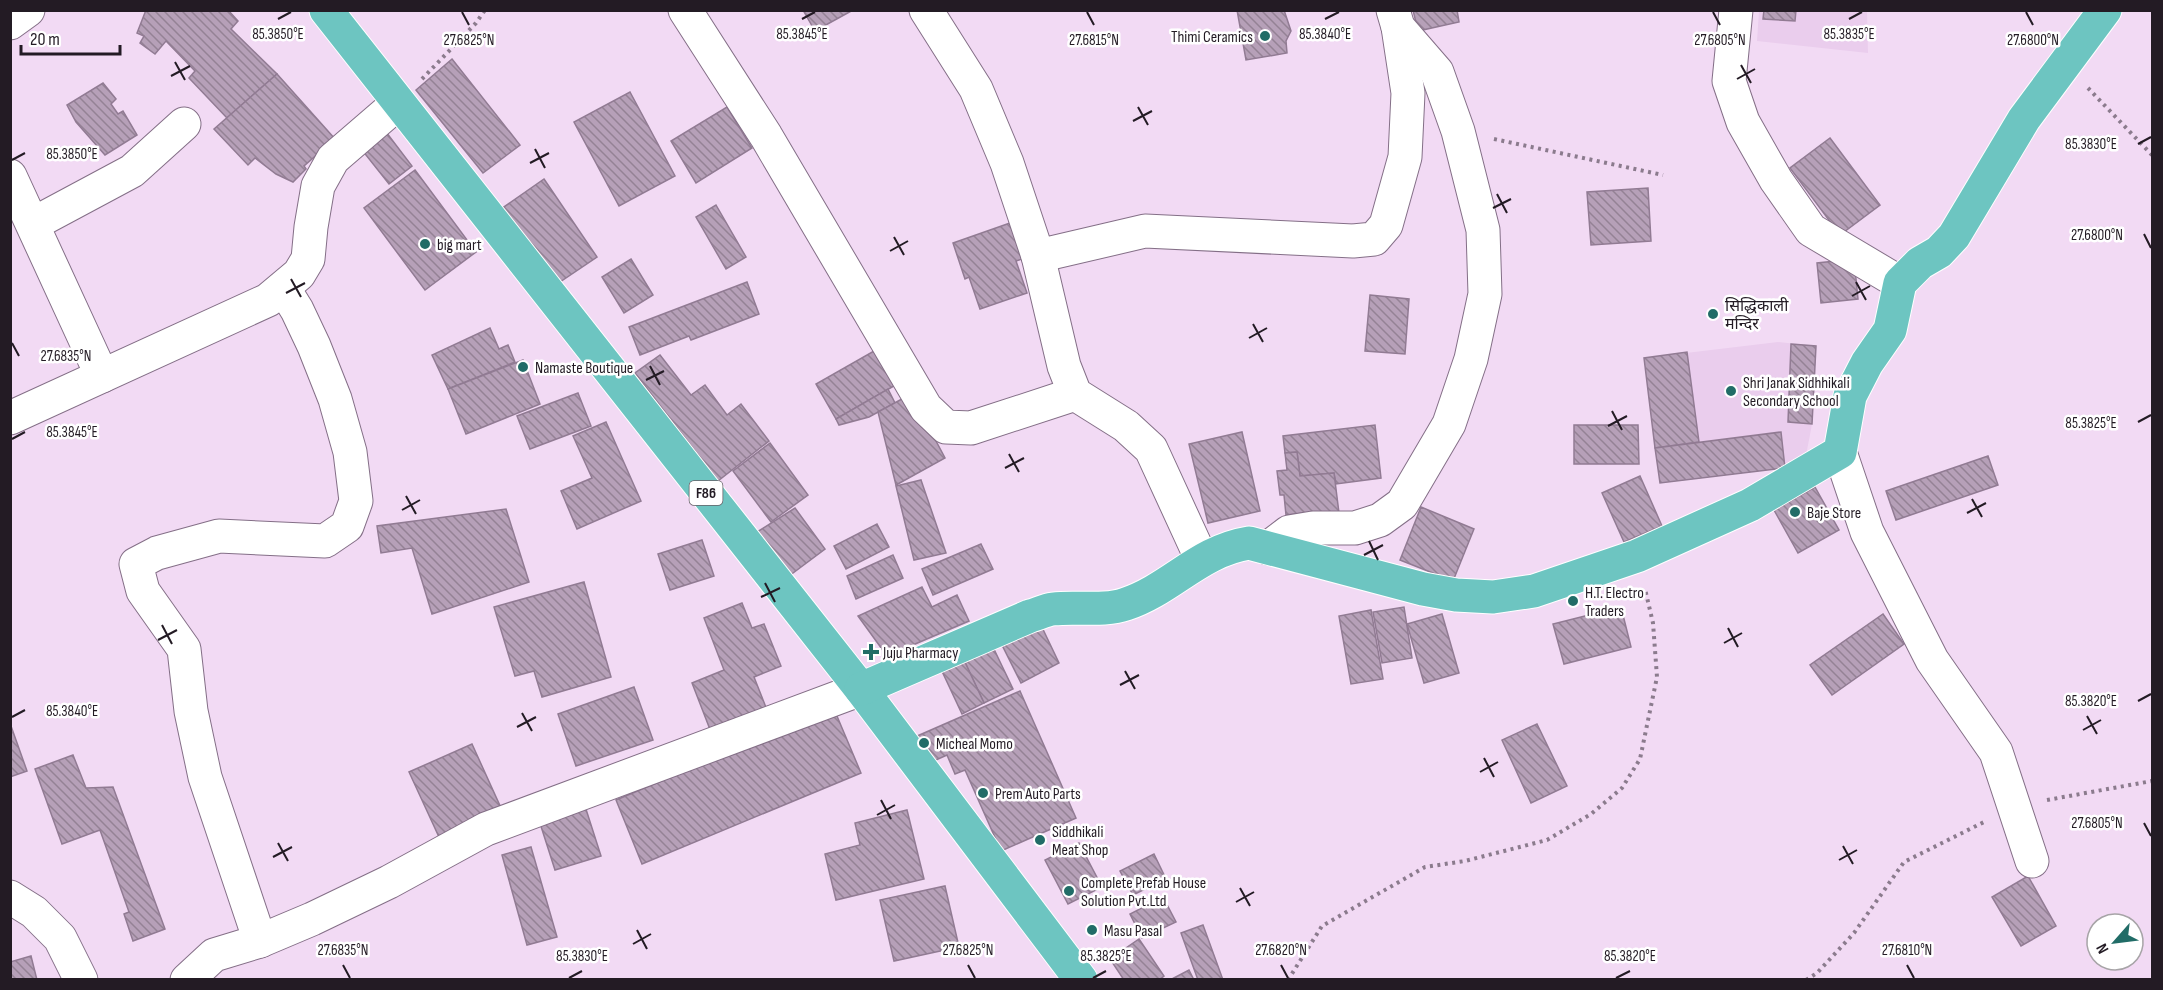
<svg xmlns="http://www.w3.org/2000/svg" width="2163" height="990" font-family="'Sofia Sans Condensed','Noto Sans Devanagari',sans-serif">
<defs>
<pattern id="building-back-hatch" width="6" height="6" patternUnits="userSpaceOnUse" patternTransform="scale(1.5)"><rect width="6" height="6" fill="#b6a0b8"/><path d="M-1 5l2 2M0 0l6 6M5-1l2 2" fill="none" stroke="#948295"/></pattern>
</defs>
<rect width="100%" height="100%" fill="#f2daf4"/>
<!-- built -->
<g fill="#eacded">
<polygon points="1759,11 1867,11 1868,53 1757,41"/>
<polygon points="1778,342 1816,346 1812,424 1805,461 1785,468 1660,483 1644,358"/>
</g>
<!-- building -->
<g fill="url(#building-back-hatch)" stroke="#917b93" stroke-width="1.5">
<polygon points="146,10 228,10 238,21 231,29 277,74 227,118 189,78 195,71 166,41 155,54 140,43 144,36 137,33"/>
<polygon points="803,10 853,10 815,31"/>
<polygon points="1237,10 1284,10 1291,31 1286,41 1287,53 1246,60"/>
<polygon points="1413,10 1457,10 1459,22 1418,31"/>
<polygon points="1764,10 1796,10 1795,21 1763,19"/>
<polygon points="452,59 520,145 483,173 416,90"/>
<polygon points="277,74 335,139 304,166 306,169 293,182 276,174 255,158 248,165 214,129"/>
<polygon points="103,83 116,99 111,104 118,114 123,111 137,135 105,155 76,122 67,105"/>
<polygon points="630,92 675,176 619,206 574,122"/>
<polygon points="727,107 752,148 696,183 671,141"/>
<polygon points="383,128 412,166 389,184 358,145"/>
<polygon points="1830,138 1880,205 1840,235 1790,168"/>
<polygon points="415,170 476,252 425,290 364,208"/>
<polygon points="544,179 597,257 554,286 501,209"/>
<polygon points="1648,188 1651,241 1591,245 1587,192"/>
<polygon points="716,205 746,257 726,269 696,217"/>
<polygon points="1010,223 1022,259 1016,261 1027,293 980,309 969,277 965,279 953,243"/>
<polygon points="631,259 653,295 624,313 602,277"/>
<polygon points="1854,259 1858,299 1821,303 1817,263"/>
<polygon points="747,282 759,314 691,340 689,336 640,355 629,327"/>
<polygon points="1370,295 1409,299 1405,354 1365,351"/>
<polygon points="490,328 499,349 508,345 515,362 448,389 432,355"/>
<polygon points="1791,344 1816,346 1812,424 1788,422"/>
<polygon points="881,347 901,382 836,419 816,384"/>
<polygon points="1687,352 1699,442 1655,448 1644,358"/>
<polygon points="660,355 691,395 705,385 727,415 741,404 769,441 718,481 635,373"/>
<polygon points="523,360 540,404 466,434 448,389"/>
<polygon points="888,389 895,403 869,417 839,425 836,419"/>
<polygon points="578,393 591,426 530,449 517,416"/>
<polygon points="911,394 945,458 896,485 878,412"/>
<polygon points="606,422 641,501 577,529 561,491 592,478 573,436"/>
<polygon points="1375,425 1381,478 1336,484 1334,473 1300,476 1297,452 1285,453 1283,436"/>
<polygon points="1574,425 1638,425 1639,464 1574,464"/>
<polygon points="1242,432 1260,511 1208,523 1189,444"/>
<polygon points="1781,432 1785,468 1660,483 1655,448"/>
<polygon points="770,443 808,495 771,522 733,471"/>
<polygon points="1297,452 1300,476 1334,473 1339,513 1303,517 1302,513 1286,515 1284,495 1280,495 1277,471 1287,470 1285,453"/>
<polygon points="1988,456 1998,485 1896,520 1886,491"/>
<polygon points="1640,476 1662,526 1624,542 1602,493"/>
<polygon points="921,480 946,553 914,560 896,486"/>
<polygon points="1815,487 1839,530 1798,553 1774,510"/>
<polygon points="1421,507 1474,529 1453,581 1400,560"/>
<polygon points="795,508 825,549 789,576 757,532"/>
<polygon points="506,509 529,582 432,614 412,548 381,553 377,526"/>
<polygon points="877,524 889,547 846,569 834,546"/>
<polygon points="702,540 714,576 670,590 658,554"/>
<polygon points="981,544 993,569 933,595 922,569"/>
<polygon points="893,555 903,578 856,599 847,576"/>
<polygon points="584,582 611,677 542,697 534,671 515,676 494,607"/>
<polygon points="922,587 932,607 957,595 969,621 887,656 858,616"/>
<polygon points="742,603 752,628 764,624 781,666 754,677 767,710 711,732 692,683 724,670 704,618"/>
<polygon points="1404,607 1412,658 1382,663 1373,612"/>
<polygon points="1621,607 1631,647 1564,664 1553,624"/>
<polygon points="1371,610 1383,679 1351,684 1339,616"/>
<polygon points="1442,614 1459,673 1424,683 1407,624"/>
<polygon points="1883,614 1904,644 1832,695 1810,665"/>
<polygon points="1039,621 1059,663 1021,683 1000,641"/>
<polygon points="992,645 1013,689 984,703 963,658"/>
<polygon points="963,658 984,703 962,714 941,669"/>
<polygon points="634,687 653,740 576,766 558,714"/>
<polygon points="1020,691 1076,818 1001,851 965,770 955,774 947,755 927,764 915,737"/>
<polygon points="834,709 861,773 642,864 616,800"/>
<polygon points="1537,724 1567,786 1531,803 1502,740"/>
<polygon points="11,726 27,771 10,777 10,726"/>
<polygon points="472,744 501,808 439,837 409,772"/>
<polygon points="73,755 86,788 113,787 165,929 133,941 124,914 129,912 100,830 62,844 35,769"/>
<polygon points="584,803 601,856 555,870 538,817"/>
<polygon points="907,810 924,879 836,900 825,854 860,845 855,823"/>
<polygon points="1079,843 1102,887 1068,904 1045,860"/>
<polygon points="531,847 557,937 527,945 502,855"/>
<polygon points="1154,854 1166,879 1133,895 1120,871"/>
<polygon points="2028,876 2056,926 2021,946 1992,897"/>
<polygon points="945,886 959,947 894,961 880,900"/>
<polygon points="1163,897 1176,922 1142,938 1130,914"/>
<polygon points="1203,925 1223,980 1198,980 1181,933"/>
<polygon points="1139,939 1164,976 1159,980 1124,980 1110,959"/>
<polygon points="31,956 37,980 10,980 10,962"/>
<polygon points="1189,970 1194,980 1170,980"/>
</g>
<g fill="none" stroke-linecap="round" stroke-linejoin="round">
<defs>
<g id="minor">
<polyline points="685,10 766,136 926,408 946,427 971,428 1075,394"/>
<polyline points="926,10 976,89 1007,163 1038,256 1064,366 1075,394 1126,426 1151,449 1202,560"/>
<polyline points="1736,10 1729,81 1743,122 1776,180 1811,230 1900,283"/>
<polyline points="10,23 28,10"/>
<polyline points="10,176 102,376"/>
<polyline points="33,224 132,171 184,124"/>
<polyline points="1038,256 1145,231 1353,241 1374,239 1386,225 1405,157 1408,93 1398,27"/>
<polyline points="10,418 268,300 299,274 308,259 311,227 318,186 333,159 398,103"/>
<polyline points="1840,452 1867,532 1932,660 1996,752 2032,861"/>
<polyline points="1268,548 1289,532 1313,528 1355,528 1380,520 1402,504 1449,424 1471,359 1485,294 1483,230 1458,131 1437,72 1398,27 1393,10"/>
<polyline points="10,897 34,912 60,938 81,980"/>
<polyline points="260,941 205,777 191,711 184,649 143,591 136,564 157,553 219,536 325,541 347,526 356,501 350,452 335,399 314,346 297,310 284,289"/>
<polyline points="187,980 214,955 260,941 312,919 389,882 486,829 861,689"/>
</g>
<g id="major">
<polyline points="326,10 861,689 1081,980"/>
<path d="M861 689 1030 616C1038 614 1045 610 1053 609 1077 606 1103 612 1126 604 1171 589 1199 551 1249 543L1423 589 1456 595 1493 597 1534 591 1637 556 1750 505 1840 452 1850 396 1867 363 1890 330 1900 283 1920 263 1939 252 1954 236 2024 119 2105 10"/>
</g>
</defs>
<!-- minor casing -->
<use href="#minor" stroke="#846f87" stroke-width="35"/>
<!-- major casing -->
<use href="#major" stroke="#fff" stroke-width="35"/>
<!-- path -->
<g stroke="#8b7b8d" stroke-width="4" stroke-dasharray="3 4.5" stroke-linecap="butt">
<polyline points="422,79 476,23 485,10"/>
<polyline points="2088,88 2152,155"/>
<polyline points="1494,139 1663,175"/>
<polyline points="2047,800 2152,781"/>
<polyline points="1288,980 1322,926 1425,867 1465,861 1547,840 1591,814 1622,788 1640,759 1657,677 1653,623 1645,589"/>
<polyline points="1806,980 1817,973 1854,933 1904,862 1984,822"/>
</g>
<!-- minor -->
<use href="#minor" stroke="#fff" stroke-width="33"/>
<!-- major -->
<use href="#major" stroke="#6dc5c1" stroke-width="33"/>
</g>
<!-- ticks -->
<path fill="none" stroke="#231b24" stroke-width="2" d="M462 12 469 25M1087 12 1094 25M1713 12 1720 25M2026 12 2033 25M278 19 291 12M802 19 815 12M1325 19 1339 12M1849 19 1862 12M175 62 185 80M1741 65 1751 83M171 76 190 66M1737 79 1755 69M1138 107 1148 125M1133 121 1152 111M2138 144 2151 137M535 149 545 168M12 160 25 153M530 163 549 153M1497 194 1507 213M1493 208 1511 199M2144 234 2151 248M894 237 904 255M890 251 908 241M291 279 301 297M1856 282 1866 300M286 293 305 283M1852 296 1870 286M1253 324 1263 342M1249 338 1267 328M12 343 19 356M650 366 660 385M646 380 664 371M1612 411 1622 430M2138 422 2151 415M1608 426 1627 416M12 439 25 432M1009 454 1019 472M1005 468 1024 458M406 496 416 514M1972 499 1982 517M402 510 420 500M1967 513 1986 503M1369 541 1378 560M1364 555 1383 545M765 583 775 602M761 597 780 588M162 625 172 644M1728 628 1738 647M158 640 177 630M1724 643 1742 633M1125 671 1135 689M1120 685 1139 675M2138 701 2151 694M522 713 532 731M2087 716 2097 734M12 717 25 710M517 727 536 717M2083 730 2101 720M1484 758 1494 777M1480 772 1498 762M881 800 891 819M877 815 895 805M2144 823 2151 836M278 843 288 861M1843 846 1853 864M273 857 292 847M1839 860 1857 850M1240 888 1250 906M1236 902 1254 892M637 930 647 949M633 944 651 934M343 965 350 978M968 965 975 978M1281 965 1288 978M1907 965 1914 978M569 978 582 971M1093 978 1106 971M1616 978 1630 971"/>
<!-- markers -->
<g fill="#216c67" stroke="#fff" stroke-width="2">
<circle cx="1265" cy="36" r="6"/>
<circle cx="425" cy="244" r="6"/>
<circle cx="1713" cy="314" r="6"/>
<circle cx="523" cy="367" r="6"/>
<circle cx="1731" cy="391" r="6"/>
<circle cx="1795" cy="512" r="6"/>
<circle cx="1573" cy="601" r="6"/>
<path d="M868 643h6v6h6v6h-6v6h-6v-6h-6v-6h6z"/>
<circle cx="924" cy="743" r="6"/>
<circle cx="983" cy="793" r="6"/>
<circle cx="1040" cy="840" r="6"/>
<circle cx="1069" cy="891" r="6"/>
<circle cx="1092" cy="930" r="6"/>
</g>
<g text-anchor="middle" stroke-width="5" stroke-linejoin="round" paint-order="stroke">
<!-- shield labels -->
<rect fill="#fff" stroke="#655f66" stroke-width="1.5" x="689.5" y="481" width="33" height="24" rx="4.5"/>
<g font-size="15" font-weight="bold" fill="#231b24">
<text x="706" y="498">F86</text>
</g>
<!-- poi labels -->
<g font-size="16" fill="#231b24" stroke="#fff" text-anchor="start">
<text x="1253" y="42" text-anchor="end">Thimi Ceramics</text>
<text x="437" y="250">big mart</text>
<text x="1725" y="311">सिद्धिकाली<tspan x="1725" dy="18">मन्दिर</tspan></text>
<text x="535" y="373">Namaste Boutique</text>
<text x="1743" y="388">Shri Janak Sidhhikali<tspan x="1743" dy="18">Secondary School</tspan></text>
<text x="1807" y="518">Baje Store</text>
<text x="1585" y="598">H.T. Electro<tspan x="1585" dy="18">Traders</tspan></text>
<text x="883" y="658">Juju Pharmacy</text>
<text x="936" y="749">Micheal Momo</text>
<text x="995" y="799">Prem Auto Parts</text>
<text x="1052" y="837">Siddhikali<tspan x="1052" dy="18">Meat Shop</tspan></text>
<text x="1081" y="888">Complete Prefab House<tspan x="1081" dy="18">Solution Pvt.Ltd</tspan></text>
<text x="1104" y="936">Masu Pasal</text>
</g>
</g>
<g font-size="15" text-anchor="middle" fill="#231b24" stroke="#fff" stroke-width="5" stroke-linejoin="round" paint-order="stroke">
<text x="278" y="39">85.3850°E</text>
<text x="802" y="39">85.3845°E</text>
<text x="1325" y="39">85.3840°E</text>
<text x="1849" y="39">85.3835°E</text>
<text x="469" y="45">27.6825°N</text>
<text x="1094" y="45">27.6815°N</text>
<text x="1720" y="45">27.6805°N</text>
<text x="2033" y="45">27.6800°N</text>
<text x="2091" y="149">85.3830°E</text>
<text x="72" y="159">85.3850°E</text>
<text x="2097" y="240">27.6800°N</text>
<text x="66" y="361">27.6835°N</text>
<text x="2091" y="428">85.3825°E</text>
<text x="72" y="437">85.3845°E</text>
<text x="2091" y="706">85.3820°E</text>
<text x="72" y="716">85.3840°E</text>
<text x="2097" y="828">27.6805°N</text>
<text x="343" y="955">27.6835°N</text>
<text x="968" y="955">27.6825°N</text>
<text x="1281" y="955">27.6820°N</text>
<text x="1907" y="955">27.6810°N</text>
<text x="582" y="961">85.3830°E</text>
<text x="1106" y="961">85.3825°E</text>
<text x="1630" y="961">85.3820°E</text>
</g>
<!-- border -->
<rect width="2163" height="990" fill="none" stroke="#231b24" stroke-width="24"/>
<!-- north arrow -->
<g transform="translate(2115 942) rotate(242)"><circle r="28" fill="#ffffff" stroke="#a7a4a7" stroke-width="1.5"/>
<path d="M0-4.5L10 22L0 15L-10 22Z" fill="#216c67"/>
<text y="-9" font-size="16" font-weight="bold" text-anchor="middle" fill="#231b24">N</text>
</g>
<!-- scale -->
<path d="M21 45v9h99v-9" fill="none" stroke="#231b24" stroke-width="3"/>
<text x="30" y="45" font-size="18" fill="#231b24" stroke="#ffffff" stroke-width="4.5" paint-order="stroke">20 m</text>
</svg>
